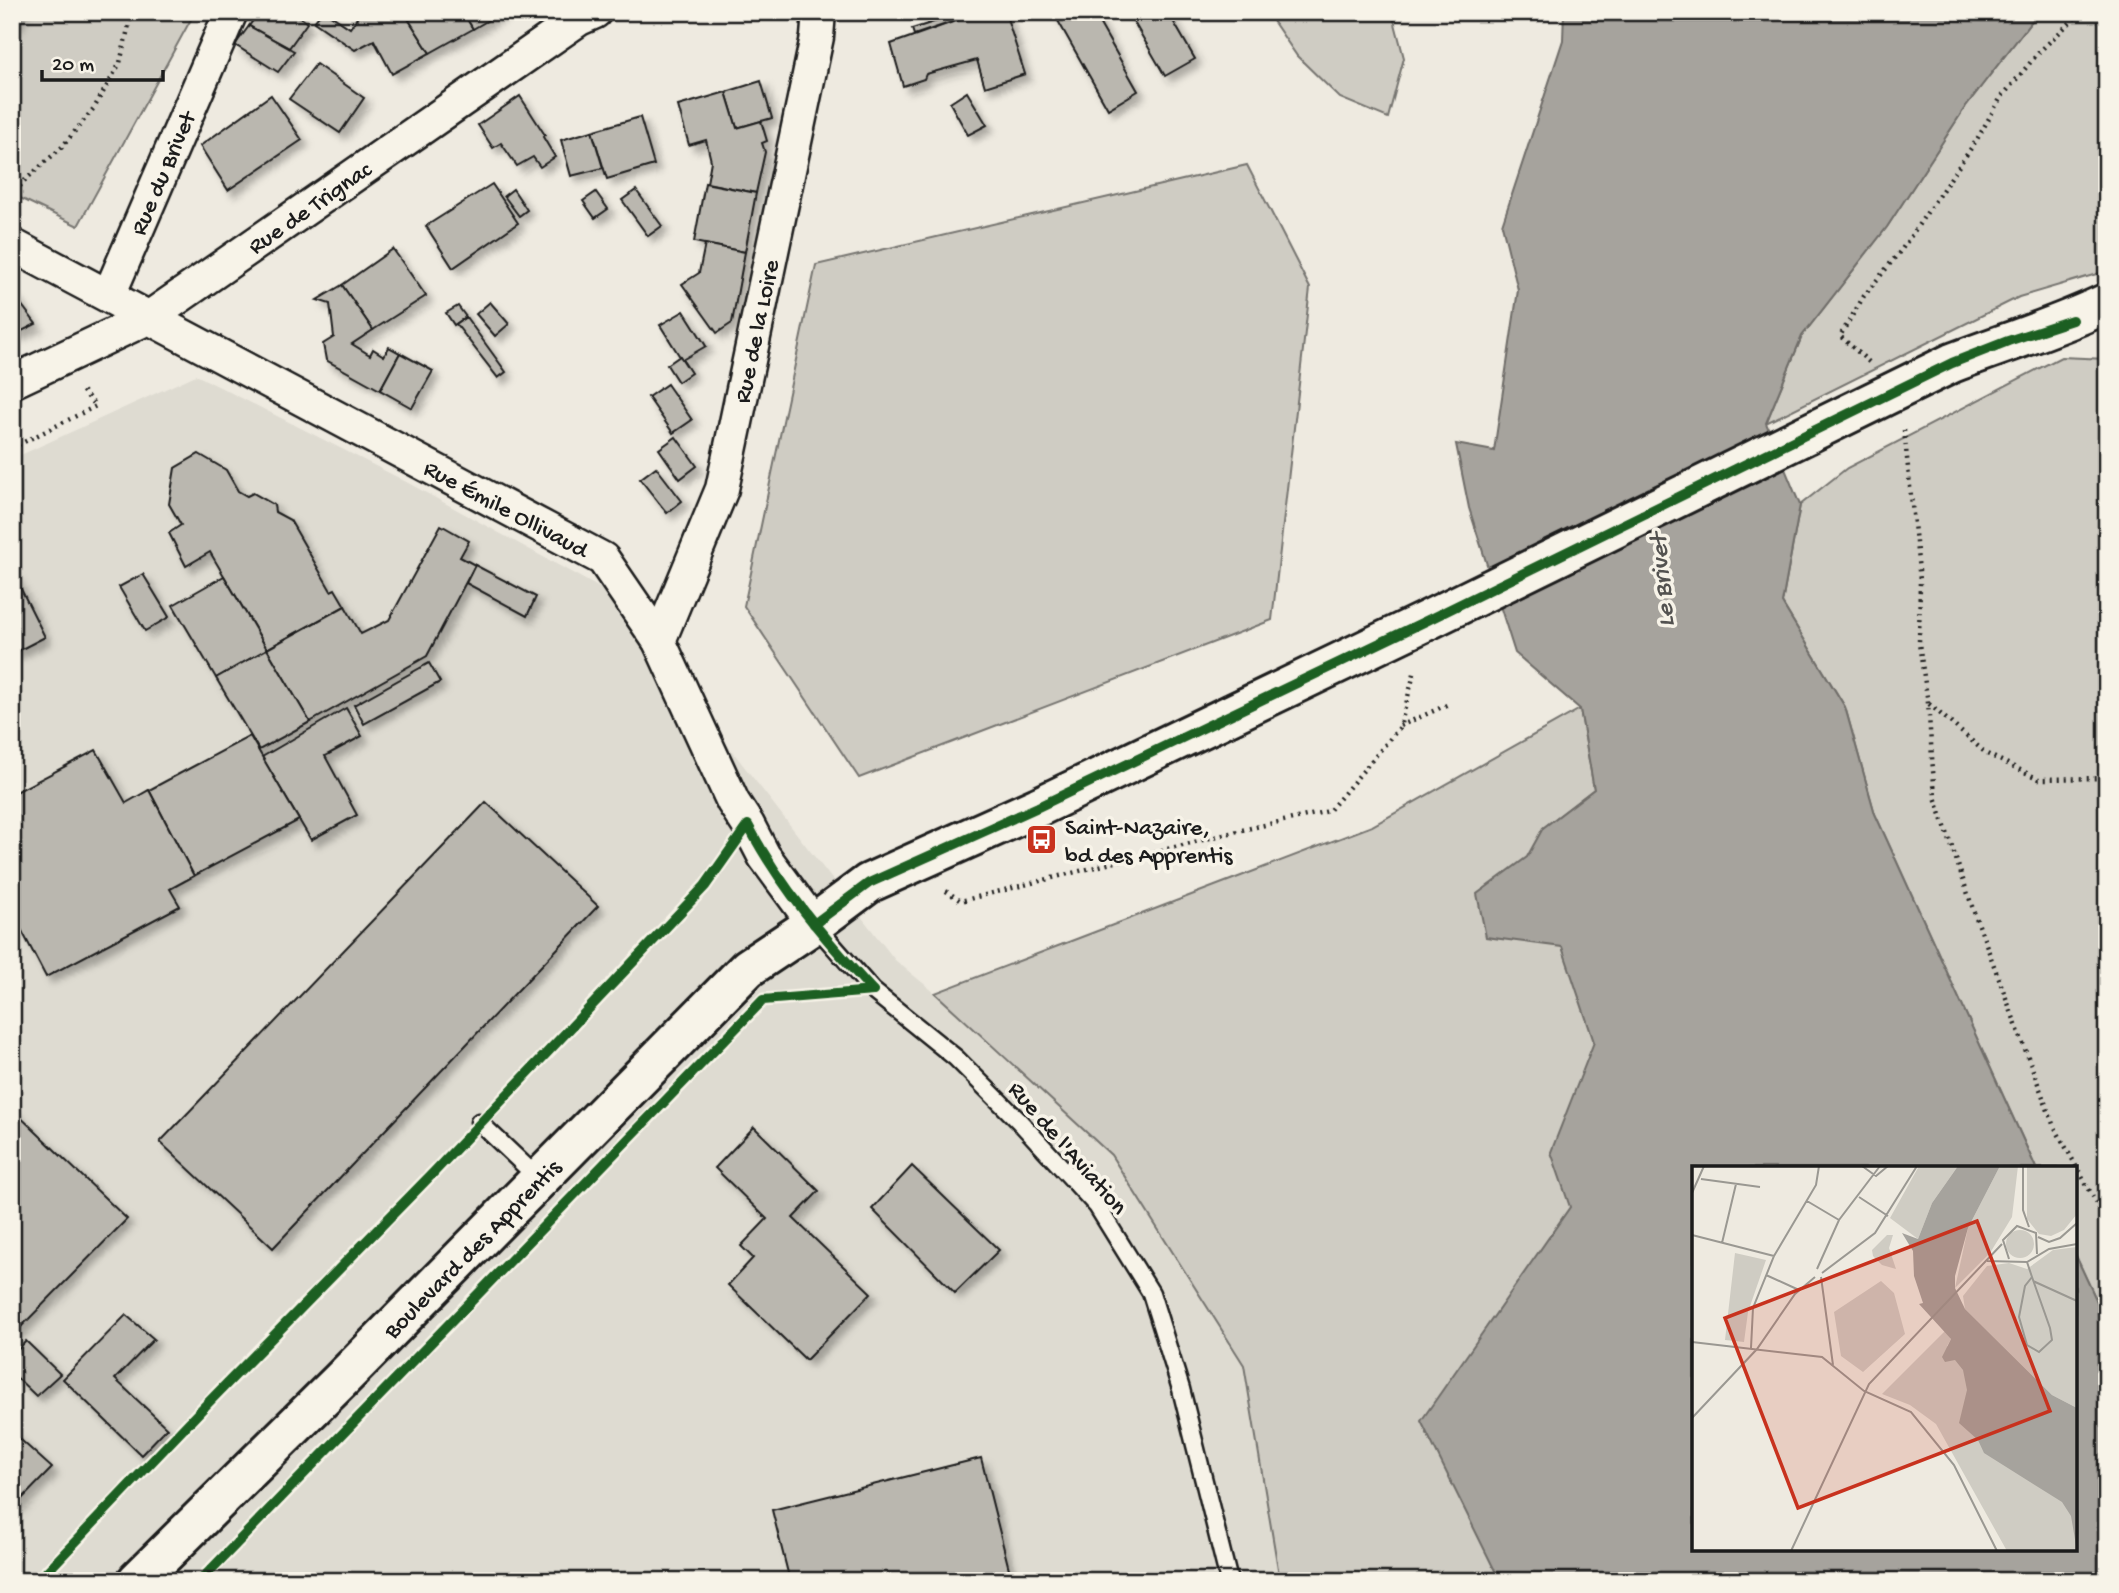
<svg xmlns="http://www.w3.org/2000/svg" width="2119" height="1593" font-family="'Gochi Hand',sans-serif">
<defs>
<filter id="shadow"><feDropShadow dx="6" dy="6" stdDeviation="3.5" flood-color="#0004"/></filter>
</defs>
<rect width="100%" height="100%" fill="#eeeae0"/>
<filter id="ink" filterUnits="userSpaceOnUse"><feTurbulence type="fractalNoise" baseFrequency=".0143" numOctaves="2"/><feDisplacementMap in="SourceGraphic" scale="14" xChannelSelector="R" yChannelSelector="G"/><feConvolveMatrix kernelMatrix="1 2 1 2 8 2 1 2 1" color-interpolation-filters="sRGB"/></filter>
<g filter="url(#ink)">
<!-- built -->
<polygon fill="#dedbd1" points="196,375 399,478 609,593 895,960 935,993 1111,1155 1244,1365 1280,1581 12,1581 12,459"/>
<!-- green -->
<g fill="#cfccc3" stroke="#767470" stroke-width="2">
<polygon points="21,12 197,12 190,21 78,226 12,194 12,29"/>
<polygon points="1267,12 1392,12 1404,58 1388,118 1340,98 1297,56"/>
<polygon points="2042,12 2107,12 2107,271 2019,297 1766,423 1802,336 1887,227 1966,106 2031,22"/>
<polygon points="1247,165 1310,288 1272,620 859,778 744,606 816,265"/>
<polygon points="2061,357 2107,359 2107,1323 2075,1254 2075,1168 2036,1168 1875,814 1845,707 1782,603 1800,505 1847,468"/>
<polygon points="1580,709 1594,789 1543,828 1694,1168 1694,1549 1972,1581 1280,1581 1244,1365 1111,1155 935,993 1372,826"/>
</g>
<!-- water -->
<polygon fill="#a6a39d" stroke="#6f6d69" stroke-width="2" points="1564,12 2042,12 2031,22 1966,106 1887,227 1802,336 1766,423 1800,505 1782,603 1845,707 1875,814 2036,1168 1694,1168 1694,1549 2075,1549 2075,1254 2107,1323 2107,1581 1500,1581 1421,1421 1570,1207 1551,1152 1594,1042 1562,947 1486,937 1477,894 1527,857 1543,828 1594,789 1580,709 1515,653 1469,508 1456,444 1494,451 1518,290 1502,225 1563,40"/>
<!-- building -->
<g fill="#bab7af" stroke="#1c1c1c" stroke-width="2" filter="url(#shadow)">
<polygon points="12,12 21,12 12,29"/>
<polygon points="259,12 298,12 301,14 299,16 307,23 289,48 249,26"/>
<polygon points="322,12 326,12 350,28 361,12 404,12 430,53 392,74 374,40 355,50 314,22"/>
<polygon points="404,12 422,12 409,20"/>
<polygon points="422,12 463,12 473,29 430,53 409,20"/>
<polygon points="463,12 502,12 473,29"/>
<polygon points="1005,12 1025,74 985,87 977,60 926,74 924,79 903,86 891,44 964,18 963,12"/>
<polygon points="1053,12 1093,12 1138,91 1108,109"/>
<polygon points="1128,12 1168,12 1195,59 1165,76"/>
<polygon points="962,13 964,18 914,35 912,29"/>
<polygon points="249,26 294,51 278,72 235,45"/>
<polygon points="316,64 364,98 340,133 289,99"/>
<polygon points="761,81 772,118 737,128 726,92"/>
<polygon points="726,92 737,128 761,121 767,141 762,143 765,152 756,193 707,183 711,161 706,140 689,145 678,106"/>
<polygon points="967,92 987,125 968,135 950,103"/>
<polygon points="271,95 302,140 228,190 200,146"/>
<polygon points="520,96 545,135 543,137 555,157 540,167 533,157 517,166 501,143 493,148 478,125"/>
<polygon points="640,117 654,165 607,179 592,131"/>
<polygon points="592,131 603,168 571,176 561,140"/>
<polygon points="705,183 756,193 745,252 694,242"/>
<polygon points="492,184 518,223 453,268 426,226"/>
<polygon points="513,189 527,210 519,216 504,196"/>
<polygon points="636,190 662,226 648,236 622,200"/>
<polygon points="596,192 608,209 595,218 583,201"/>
<polygon points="705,244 745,252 732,323 717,333 682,284 699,273"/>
<polygon points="393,249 426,296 373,330 342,285"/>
<polygon points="342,285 373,330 352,344 370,355 373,349 384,356 389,347 400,353 380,390 326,360 323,344 334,337 330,304 317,300"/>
<polygon points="12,292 36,324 12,336"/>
<polygon points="490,302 509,324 495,336 476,314"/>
<polygon points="458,306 466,317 454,325 446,313"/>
<polygon points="684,311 706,346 682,360 660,325"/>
<polygon points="466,317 506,372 498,378 456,324"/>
<polygon points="400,353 433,371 412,408 380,390"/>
<polygon points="680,356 691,373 678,382 667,365"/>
<polygon points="667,384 692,420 673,433 648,397"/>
<polygon points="676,437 697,466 680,479 659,449"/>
<polygon points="199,454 226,470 238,491 247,496 253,493 274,505 275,512 290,520 331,591 335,589 345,606 267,649 210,552 186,566 169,533 181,525 169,504 175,468"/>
<polygon points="656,467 682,501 667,513 640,479"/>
<polygon points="441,525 469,541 460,557 475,565 427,656 310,722 267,649 345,606 361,634 389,620"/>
<polygon points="475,565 536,597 527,616 466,583"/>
<polygon points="12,571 45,637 12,654"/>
<polygon points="143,574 169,617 145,631 119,587"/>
<polygon points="224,576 267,649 216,678 173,605"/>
<polygon points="267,649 310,722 259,750 216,678"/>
<polygon points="429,663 440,682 364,724 354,705"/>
<polygon points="346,708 362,736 325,756 357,815 311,840 262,757"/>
<polygon points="250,736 299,820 194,876 149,790"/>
<polygon points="96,750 126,803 149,790 194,876 170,889 180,906 46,977 12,912 12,794"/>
<polygon points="486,802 598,906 273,1248 160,1142"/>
<polygon points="12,1109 127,1219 12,1336"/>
<polygon points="754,1127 819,1191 793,1218 871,1293 806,1360 728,1285 753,1258 741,1246 767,1219 715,1168"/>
<polygon points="912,1166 999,1250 955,1293 872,1209"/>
<polygon points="126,1315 154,1339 115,1379 167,1428 141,1455 63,1379"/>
<polygon points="26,1341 60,1374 36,1396 12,1373 12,1356"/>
<polygon points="12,1432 52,1468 12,1509"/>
<polygon points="981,1458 1012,1581 790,1581 772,1510"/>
</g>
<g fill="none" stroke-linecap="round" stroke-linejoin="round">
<defs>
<g id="service">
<polyline points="814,924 873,991 956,1058 1019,1121 1097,1206 1151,1293 1181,1389 1229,1581"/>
<polyline points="479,1122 539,1179"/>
</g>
<g id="minor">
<path id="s1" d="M12 245 603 559 659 641 733 802 748 825 764 856 814 924"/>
<path id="s2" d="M109 295 231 12"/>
<path id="s3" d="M12 382 150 317 579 19 595 12"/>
<path id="s4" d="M659 641 722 489 817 37 819 12"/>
</g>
<g id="secondary">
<path id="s5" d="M137 1581 340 1381 748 968 814 924 869 883 1038 807 1428 620 1952 363C2004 343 2057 327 2107 303"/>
</g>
</defs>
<!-- service casing -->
<use href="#service" stroke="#1c1c1c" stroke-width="21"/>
<!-- minor casing -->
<use href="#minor" stroke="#1c1c1c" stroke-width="37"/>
<!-- secondary casing -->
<use href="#secondary" stroke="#1c1c1c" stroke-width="44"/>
<!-- path -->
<g stroke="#1c1c1c" stroke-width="4.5" stroke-dasharray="2 5" stroke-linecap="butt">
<polyline points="12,198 23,182 62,147 94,108 120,63 132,12"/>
<polyline points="1869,362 1840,336 1864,296 1902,249 1976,141 2000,99 2039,52 2081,12"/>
<polyline points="1904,430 1920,580 1919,644 1928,703 1935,797 1974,912 2053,1124 2107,1222"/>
<polyline points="12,448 96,406 80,388"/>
<polyline points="1929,704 1987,754 2039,779 2107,778"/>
<polyline points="1400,726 1449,704"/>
<polyline points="946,891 961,901 1242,830 1329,811 1400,727 1415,670"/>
</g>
<!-- service -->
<use href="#service" stroke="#f7f3e8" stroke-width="16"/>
<!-- minor -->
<use href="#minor" stroke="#f7f3e8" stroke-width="32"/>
<!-- secondary -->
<use href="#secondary" stroke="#f7f3e8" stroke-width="38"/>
<defs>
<g id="cycleway">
<polyline points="814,924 869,883 1038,807 1428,620 1952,363 2008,341 2072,320"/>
<path d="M38 1581 203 1408 434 1172 705 886 748 825C780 887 826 940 873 991"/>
<polyline points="200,1581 763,1000 873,991"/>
</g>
</defs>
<!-- cycleway casing -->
<use href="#cycleway" stroke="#f7f3e8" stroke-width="15"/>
<!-- cycleway -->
<use href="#cycleway" stroke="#1b5e20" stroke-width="10"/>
</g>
</g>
<!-- icons -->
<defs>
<symbol id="bus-square" viewBox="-11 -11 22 22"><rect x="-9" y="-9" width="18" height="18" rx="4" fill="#c8321e" stroke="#f7f3e8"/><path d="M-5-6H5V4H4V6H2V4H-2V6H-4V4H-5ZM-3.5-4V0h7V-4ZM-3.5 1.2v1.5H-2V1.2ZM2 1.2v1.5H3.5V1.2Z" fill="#fff"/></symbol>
</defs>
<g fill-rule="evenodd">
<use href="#bus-square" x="1024" y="822" width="35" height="35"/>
</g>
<g text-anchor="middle" stroke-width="7" stroke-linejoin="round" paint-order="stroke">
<!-- street labels -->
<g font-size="24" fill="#1c1c1c" stroke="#f7f3e8">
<text dy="8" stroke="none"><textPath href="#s2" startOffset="133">Rue du Brivet</textPath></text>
<text dy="8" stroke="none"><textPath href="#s3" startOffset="346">Rue de Trignac</textPath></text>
<text dy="8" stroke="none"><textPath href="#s4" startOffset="326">Rue de la Loire</textPath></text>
<text dy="8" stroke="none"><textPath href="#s1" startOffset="560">Rue Émile Ollivaud</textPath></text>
<text transform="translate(1069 1147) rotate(49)" y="8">Rue de l'Aviation</text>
<text dy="8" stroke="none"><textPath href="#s5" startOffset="472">Boulevard des Apprentis</textPath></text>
</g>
<!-- poi labels -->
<g font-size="24" fill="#1c1c1c" stroke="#f7f3e8" text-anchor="start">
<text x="1065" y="834">Saint-Nazaire,<tspan x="1065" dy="28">bd des Apprentis</tspan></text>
</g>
<!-- water labels -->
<g font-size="26" font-style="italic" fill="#535250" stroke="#f7f3e8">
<text transform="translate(1660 581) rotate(-95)" y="9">Le Brivet</text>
</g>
</g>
<!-- overview -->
<g transform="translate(1692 1166)">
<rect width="385" height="385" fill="#eeeae0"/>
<path d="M227 0H266L240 37 226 73 198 52ZM308 0H326L320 51 298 87 263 122 276 62ZM335 0H385V48L372 64 359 70 347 68 335 53ZM314 78a14 14 0 1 1 28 0a14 14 0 1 1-28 0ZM195 69H201L197 82 204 103 190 99 181 90 180 84ZM385 81V242L360 229 273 143 271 130 295 100 317 97 335 103 361 84ZM43 87 74 94 56 146 52 176 33 174ZM189 115 202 127 213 168 171 206 149 190 142 146ZM254 164 259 173 255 180 385 274V385H315L244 258 218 239 190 228Z" fill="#cfccc3"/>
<path d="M266 0H308L276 62 263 110V122L273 143 360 229 385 242V385L379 350 370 336 292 287 286 274 267 257 275 224 271 204 263 194 253 196 250 191 259 173 227 138 231 137 222 110 221 85 210 67 226 73 240 37Z" fill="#a6a39d"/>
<path fill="none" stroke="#9a9892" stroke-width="2" d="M170 0 184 10 196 0M331 0V44L337 61M9 13 68 21M0 27 12 0M167 31 196 50M115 35 147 54M0 69 82 90M346 71 357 76 368 72 385 57M30 77 44 18M317 93 311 74 325 60 344 67 345 88M295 95 335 96 357 83 385 78M335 96 340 111 358 162 360 174 347 186 335 179 327 151 333 120 340 111M125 103 147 54 188 0M130 107 183 67 225 0M74 109 107 124M129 111 141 199M341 115 385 135M0 176 130 191 172 225 219 246 262 299 305 385M59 182 61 142 82 90 124 19 127 0M0 252 65 183 103 128 123 111M99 385 177 218 310 78"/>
<path fill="#c8321e" fill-opacity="0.15" stroke="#c8321e" stroke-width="3.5" d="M285 55 358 245 106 342 33 152Z"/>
<rect width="385" height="385" fill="none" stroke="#1c1c1c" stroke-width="3.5"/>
</g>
<!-- margin -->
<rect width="2119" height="1593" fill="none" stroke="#f7f3e8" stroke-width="42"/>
<rect x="21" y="21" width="2077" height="1551" fill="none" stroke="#1c1c1c" stroke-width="2.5" filter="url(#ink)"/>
<!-- scale -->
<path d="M42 70v10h121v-10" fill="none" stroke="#1c1c1c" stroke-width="3.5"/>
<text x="52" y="70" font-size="21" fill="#1c1c1c" stroke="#f7f3e8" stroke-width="5" paint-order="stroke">20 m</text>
</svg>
